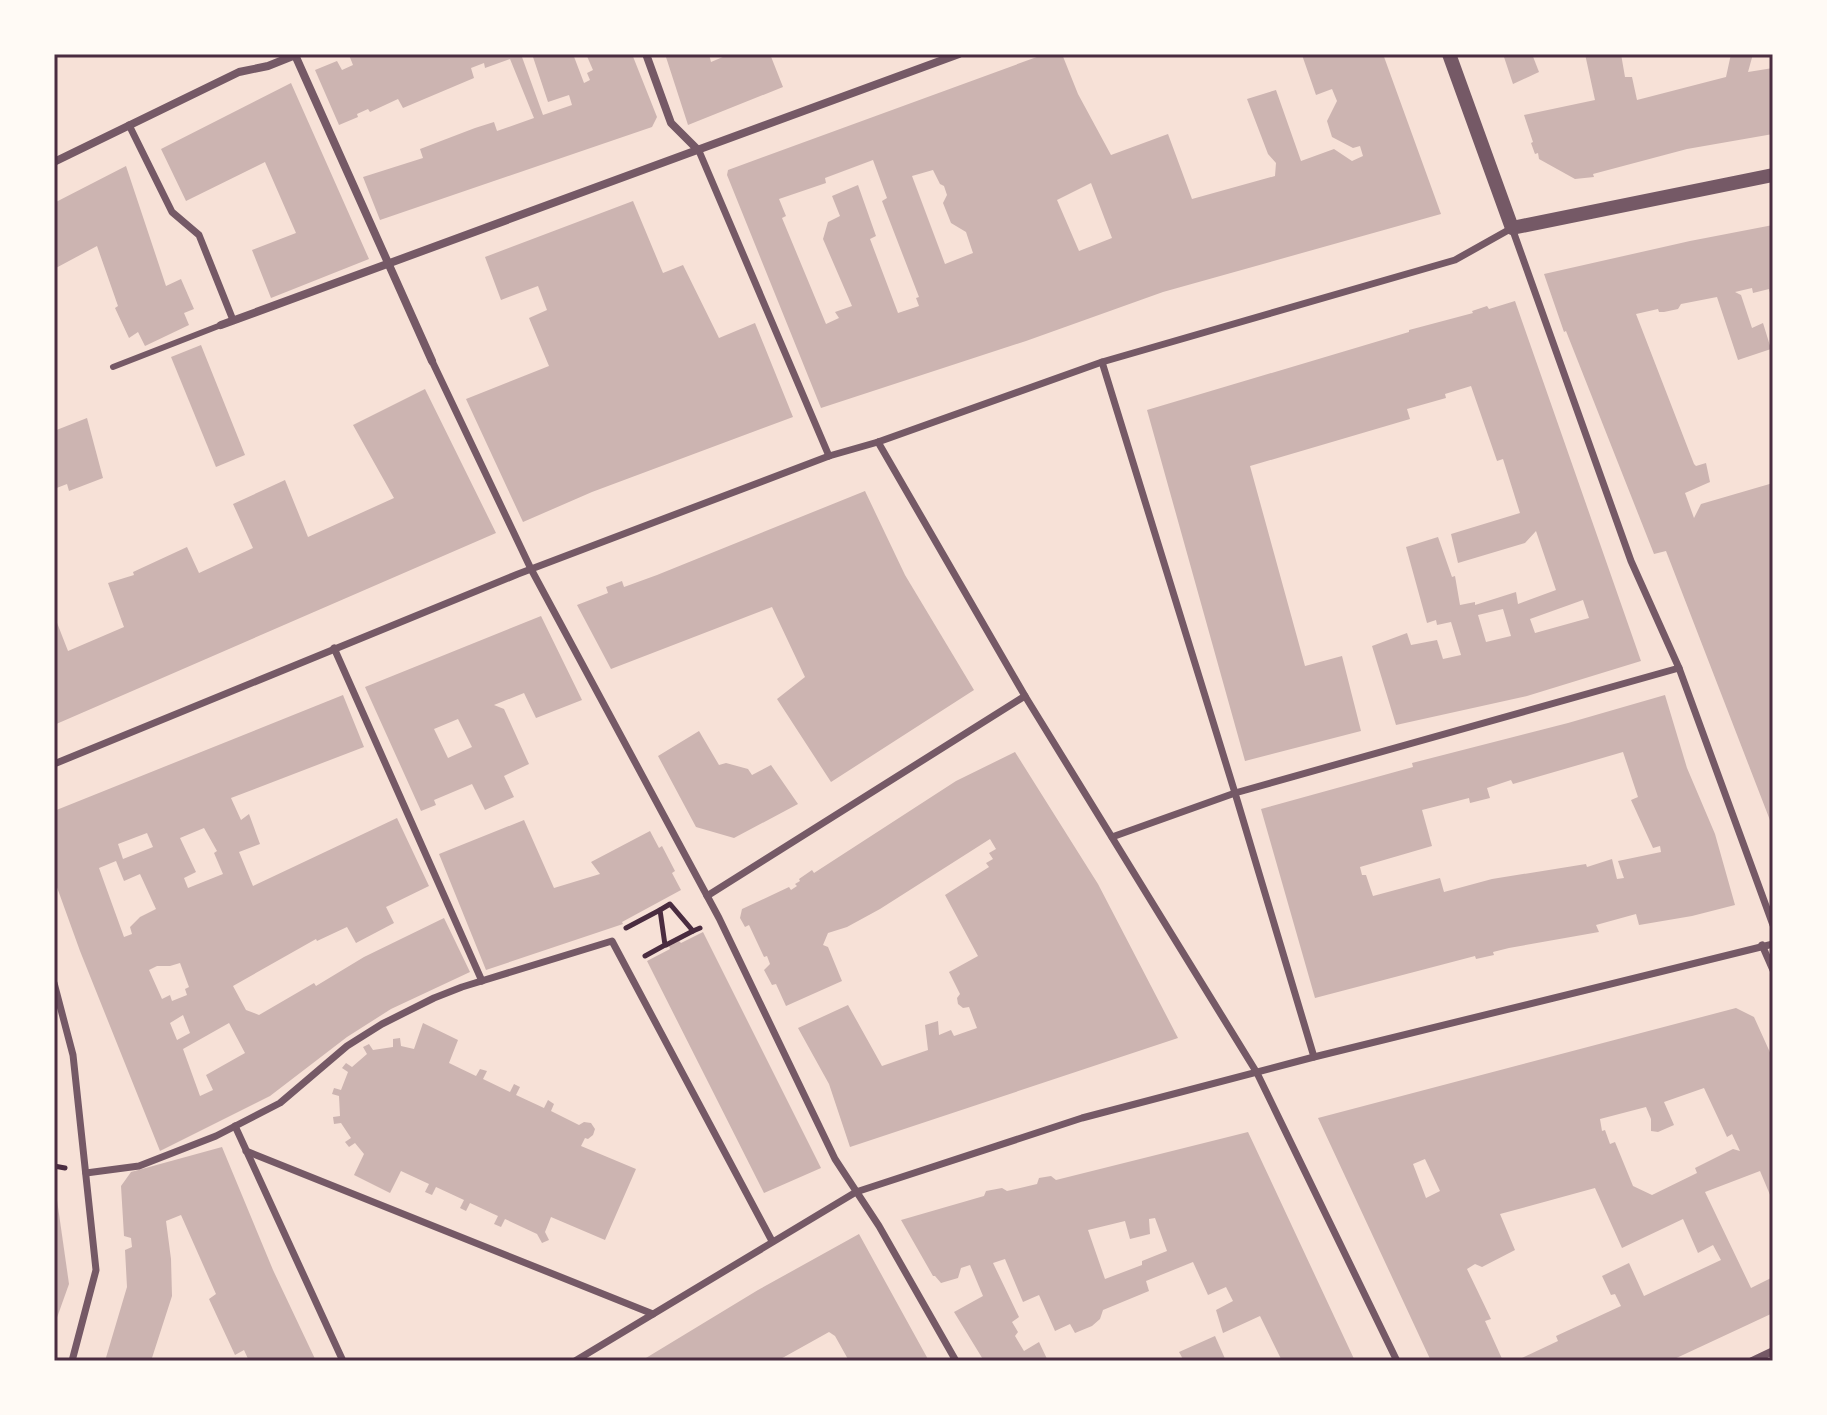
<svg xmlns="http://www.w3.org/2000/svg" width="1827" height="1415" font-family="'Public Sans',sans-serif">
<rect width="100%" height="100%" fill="#f7e1d7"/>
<!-- building -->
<g fill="#ccb4b1" fill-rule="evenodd">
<polygon points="353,54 529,54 522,57 543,115 572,105 569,95 548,102 532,54 573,54 584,83 590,80 587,73 593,70 586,54 632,54 657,117 652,127 380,220 363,177 423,158 420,149 475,128 494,122 497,131 534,118 510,59 485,68 484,63 471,68 474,78 403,108 398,99 370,112 368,109 357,114 358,117 339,125 315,70 337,61 342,70 353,65 349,55"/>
<polygon points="665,54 709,54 711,62 730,54 770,54 783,87 688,125"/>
<path d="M1045 54H1062L1078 94 1111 155 1168 134 1192 199 1275 176 1276 163 1268 154 1247 99 1276 90 1301 161 1334 149 1352 161 1363 156 1360 146 1353 148 1332 137 1327 121 1337 101 1332 89 1316 95 1302 55 1383 54 1441 214 1163 292 1026 341 821 408 727 175 728 170ZM873 160 887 198 882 201 919 297 916 298 919 306 898 313 870 239 876 236 858 185 832 196 840 216 828 222 823 239 852 306 835 312 839 318 826 324 782 218 786 216 779 199 826 183 825 178ZM933 170 940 184 944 186 947 195 943 203 951 223 966 232 973 253 945 264 912 176ZM1091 183 1112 238 1079 251 1057 200Z"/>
<polygon points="1503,54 1532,54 1539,72 1513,84"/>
<polygon points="1585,54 1621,54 1625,77 1632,77 1637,100 1726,77 1731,54 1753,54 1748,72 1773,68 1773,134 1687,149 1593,174 1594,177 1575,179 1539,159 1538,153 1535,154 1531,143 1533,142 1524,115 1595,100"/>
<polygon points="291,83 369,259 271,298 252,250 296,233 265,162 186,201 161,149"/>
<polygon points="126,166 166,286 181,279 194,309 184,313 189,325 145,346 138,332 129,338 115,308 118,306 97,246 54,269 54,203"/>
<polygon points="633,201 663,273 683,265 719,338 755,323 793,417 592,492 523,522 466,399 549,366 529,318 547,310 538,286 501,300 485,257"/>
<polygon points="1773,225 1773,304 1769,289 1753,293 1752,288 1735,292 1741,295 1752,328 1763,323 1771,349 1738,360 1717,297 1681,304 1678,309 1664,312 1659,312 1658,309 1636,314 1694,464 1696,466 1706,463 1710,482 1685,493 1694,518 1701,504 1773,483 1773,828 1666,551 1654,554 1566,331 1564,332 1544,274 1690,241"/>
<path d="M1515 301 1641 661 1527 696 1396 725 1372 646 1407 633 1411 645 1437 640 1443 659 1461 655 1451 622 1437 625 1436 620 1427 623 1406 547 1438 537 1452 577 1455 576 1460 605 1475 602V605L1516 592 1518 604 1556 590 1536 531 1525 543 1458 563 1451 534 1520 513 1503 459 1497 461 1471 386 1445 394 1446 398 1407 409 1410 419 1250 466 1305 666 1342 656 1361 731 1245 761 1147 410 1409 332V330L1473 313 1472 311 1487 306 1489 309ZM1583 600 1589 618 1535 633 1530 619ZM1503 609 1511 636 1486 642 1478 615Z"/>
<polygon points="201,345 245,455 216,467 171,357"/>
<polygon points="425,389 496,533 54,725 54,615 68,651 124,627 108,583 134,575 133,572 187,547 199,573 253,548 233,504 285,480 308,537 394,498 353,425"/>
<polygon points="87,418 103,478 69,491 67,484 54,489 54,431"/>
<polygon points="865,491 905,575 974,690 831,782 777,699 805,677 772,607 611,669 577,605 608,593 606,587 622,581 624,587 657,575"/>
<path d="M541 616 582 700 536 718 524 693 494 705 504 709 529 764 504 776 514 797 485 810 472 784 434 800 436 805 421 811 365 687ZM458 719 472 747 448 758 434 729Z"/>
<path d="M343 695 364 747 231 798 241 820 249 814 260 844 239 852 253 886 397 818 429 886 386 907 394 923 356 943 347 927 317 941 316 939 233 986 246 1010 259 1015 314 983 316 986 364 957 444 918 470 972 391 1009 347 1037 270 1096 160 1151 80 951 54 879V811ZM204 828 217 851 214 853 223 874 188 888 184 878 196 872 180 838ZM147 833 153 847 123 859 118 844ZM116 861 124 881 140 874 156 909 140 917 130 927 132 934 124 937 99 868ZM180 963 189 987 185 989 187 995 172 1001 170 995 162 999 149 970 157 966H170ZM183 1015 190 1033 177 1040 170 1023ZM229 1023 245 1053 206 1075 213 1090 200 1096 183 1049Z"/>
<path d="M1665 695 1687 768 1715 834 1735 905 1692 916 1639 925 1636 914 1596 925 1599 932 1509 948 1493 952 1494 955 1476 959 1475 956 1315 998 1261 809 1413 767 1412 763 1568 723ZM1623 752 1638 797 1631 800 1653 848 1660 846 1661 852 1618 861 1624 878 1617 879 1612 859 1587 867 1586 864 1492 879 1444 892 1440 878 1373 896 1366 875H1362L1360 867 1432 846 1422 810 1469 798 1470 803 1490 798 1487 788 1511 780 1513 784Z"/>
<polygon points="699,731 719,765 726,763 748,769 752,775 771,765 798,804 734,838 696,827 658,756"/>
<polygon points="1015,752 1098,884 1178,1038 850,1147 829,1084 798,1028 848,1005 882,1066 928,1050 925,1025 938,1021 939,1035 951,1030 954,1036 977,1028 969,1007 963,1008 958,1004 957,998 960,994 949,972 978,956 945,895 989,867 986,863 993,859 989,853 996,849 990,839 880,909 847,927 828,933 823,945 828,947 842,981 786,1006 776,984 772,985 764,970 770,964 767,956 764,957 749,925 745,927 740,918 742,909 789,887 791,890 797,886 795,884 800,881 799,879 812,870 814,873 956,781"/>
<polygon points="524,820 554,888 600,874 591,862 650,831 659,848 662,846 675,871 672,873 681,890 622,922 623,924 486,970 439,854"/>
<polygon points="703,932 821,1168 764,1193 647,961 670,949 669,946 679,941 681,943"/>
<path d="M1736 1008 1754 1017 1773 1059V1202L1760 1171 1705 1192 1751 1288 1773 1277V1313L1670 1361H1524L1522 1358 1558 1341 1556 1336 1621 1306 1615 1294 1611 1295 1602 1276 1629 1263 1644 1296 1721 1260 1713 1245 1698 1253 1683 1219 1622 1248 1595 1188 1500 1214 1515 1250 1482 1267 1475 1264 1467 1269 1491 1319 1485 1321 1503 1361H1431L1318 1118ZM1704 1088 1727 1137 1732 1134 1740 1151 1733 1149 1695 1168 1697 1173 1652 1195 1633 1186 1615 1142 1610 1144 1605 1130 1602 1131 1600 1119 1646 1107 1651 1119V1131L1658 1132 1674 1125 1664 1102ZM1425 1159 1440 1191 1426 1198 1413 1164Z"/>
<polygon points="423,1023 458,1040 449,1063 476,1076 480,1069 487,1071 483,1079 510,1092 514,1084 520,1087 516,1095 544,1108 548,1100 554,1104 551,1111 579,1125 584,1122 591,1123 595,1129 593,1135 588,1139 585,1138 581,1146 636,1169 605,1240 551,1217 545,1232 549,1240 542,1243 537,1234 505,1219 501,1227 494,1224 498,1216 470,1203 466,1211 460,1208 464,1200 436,1187 432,1195 425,1192 429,1184 401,1171 390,1193 354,1175 364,1154 355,1143 349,1147 345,1142 351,1138 341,1123 334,1124 333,1117 340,1116 339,1096 332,1094 334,1088 341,1090 348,1072 342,1068 346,1063 352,1067 367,1054 363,1047 369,1044 373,1050 393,1047 393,1039 400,1038 401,1046 414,1049"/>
<path d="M1248 1132 1355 1361H1282L1260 1316 1223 1333 1216 1310 1233 1301 1226 1287 1208 1295 1193 1262 1146 1281 1149 1291 1103 1310 1100 1319 1092 1326 1075 1333 1070 1324 1055 1331 1039 1295 1023 1302 1005 1259 993 1263 1019 1317 1012 1322 1018 1332 1015 1336 1024 1351 1039 1342 1048 1361H984L954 1312 983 1296 970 1265 961 1268 958 1278 941 1283 935 1276H933L901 1220 984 1196 986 1191 1002 1188 1007 1191 1037 1184 1039 1178 1051 1176 1056 1180ZM1155 1218 1167 1251 1142 1261V1265L1105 1279 1088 1230 1125 1221 1130 1239 1150 1234 1149 1219Z"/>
<polygon points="222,1147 273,1270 316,1361 249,1361 244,1350 235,1355 209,1299 216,1294 181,1215 166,1221 171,1259 172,1296 151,1361 105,1361 127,1287 125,1250 132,1247 131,1238 124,1236 121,1186 131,1172"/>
<polygon points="54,1179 69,1284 54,1326"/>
<polygon points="859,1234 929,1361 849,1361 835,1336 829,1332 777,1361 641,1361 758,1290"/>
<polygon points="1215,1336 1226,1361 1184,1361 1179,1352"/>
</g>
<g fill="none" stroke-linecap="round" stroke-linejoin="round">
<!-- path -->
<g stroke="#4a2c40" stroke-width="5">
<polyline points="626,928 660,910"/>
<polyline points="666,945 693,931"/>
<polyline points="645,956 665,945 660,910 670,904 693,931 700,928"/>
<polyline points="54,1166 65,1168"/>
</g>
<!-- service -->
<polyline stroke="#755966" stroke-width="6" points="113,367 221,325"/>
<!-- pedestrian -->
<g stroke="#755966" stroke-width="7">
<polyline points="129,125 172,212 199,235 233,320"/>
<polyline points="699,151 829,456"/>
<polyline points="432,361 531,569 719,918 835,1159 879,1226 956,1361"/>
<polyline points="1102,362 1235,793 1112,837"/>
<polyline points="878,442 1025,696 1257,1073 1397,1361"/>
<polyline points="334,648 482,981"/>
<polyline points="54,764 518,574 829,456 878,442 1102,362 1455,260 1512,228 1631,561 1679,668 1773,925"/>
<polyline points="707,896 1025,696"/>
<polyline points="1762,945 1773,970"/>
<polyline points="54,983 73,1055 96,1270 72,1361"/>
<polyline points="1314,1057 1235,793 1679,668"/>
<polyline points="235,1126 343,1361"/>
<polyline points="246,1151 653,1314"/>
<polyline points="86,1173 139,1166 216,1136 280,1103 347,1046 382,1024 434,998 462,987 612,941 772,1241"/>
<polyline points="575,1361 856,1192 1082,1118 1314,1057 1773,944"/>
</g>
<!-- minor -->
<g stroke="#755966" stroke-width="8">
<polyline points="646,54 671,123 699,151"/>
<polyline points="295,55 432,361"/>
<polyline points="54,162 239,72 268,66 298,54"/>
<polyline points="221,325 959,54"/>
<polyline points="1752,1361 1773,1351"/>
</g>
<!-- tertiary -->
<polyline stroke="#755966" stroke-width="14" points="1449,54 1512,228 1773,175"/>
</g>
<!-- border -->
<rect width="1827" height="1415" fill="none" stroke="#fffaf5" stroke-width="112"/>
<rect x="56" y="56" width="1715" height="1303" fill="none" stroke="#4a2c40" stroke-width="3"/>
</svg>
